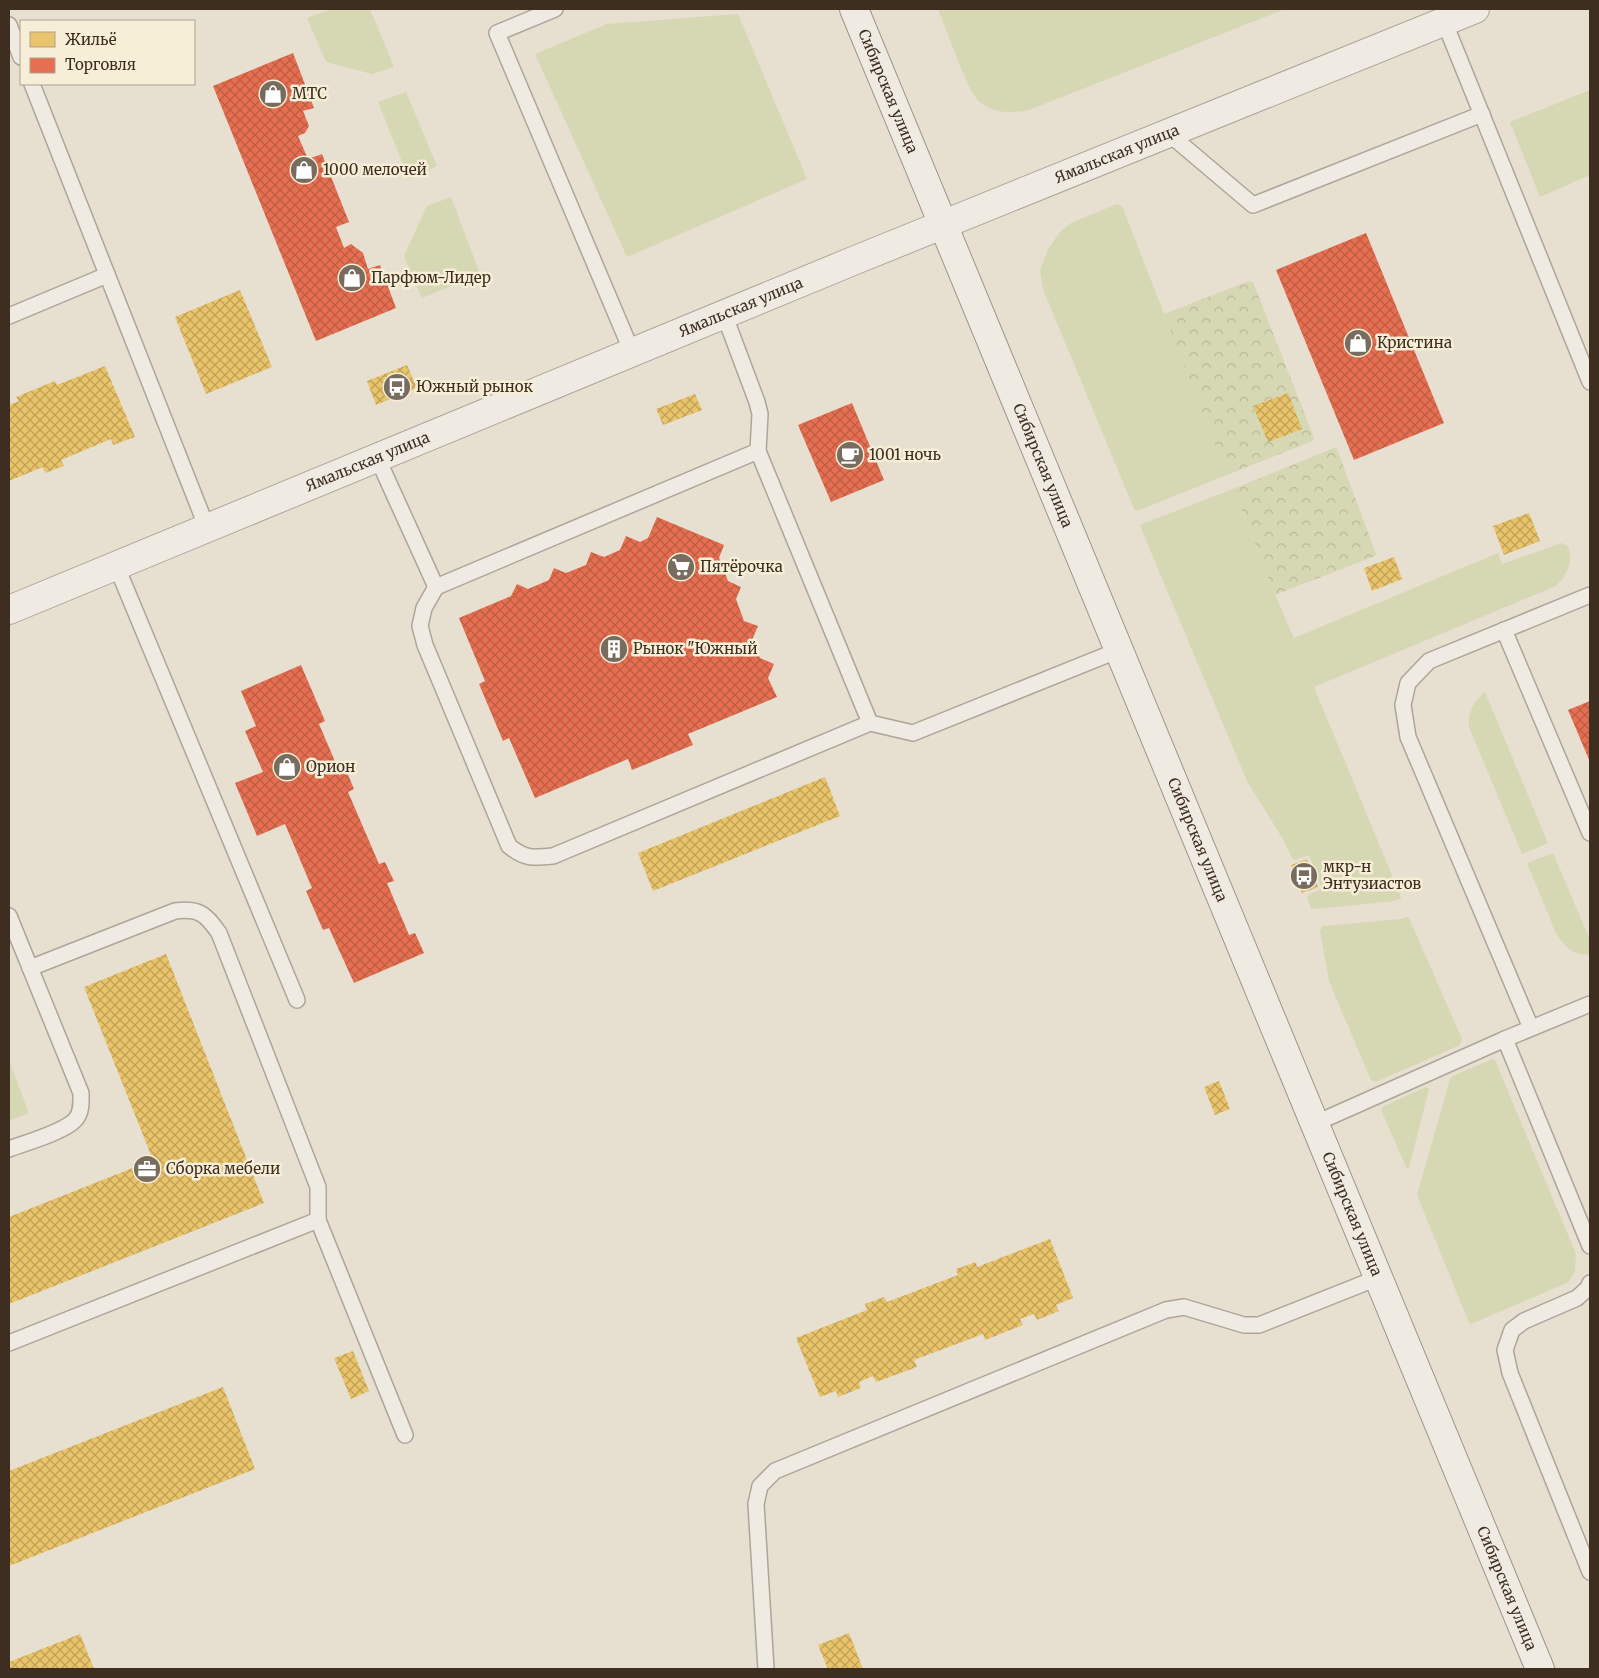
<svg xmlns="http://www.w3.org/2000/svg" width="1599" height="1678" font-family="Merriweather,serif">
<defs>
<pattern id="forest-crowns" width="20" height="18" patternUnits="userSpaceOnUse" patternTransform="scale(1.25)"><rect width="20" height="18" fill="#d6d7b3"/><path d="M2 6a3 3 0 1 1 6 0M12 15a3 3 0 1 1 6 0" fill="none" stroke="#b9b99a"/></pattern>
<pattern id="homes-cross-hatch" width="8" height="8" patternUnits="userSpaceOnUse" patternTransform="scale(1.25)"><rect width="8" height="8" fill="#e9c46a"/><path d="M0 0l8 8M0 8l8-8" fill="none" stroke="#bea057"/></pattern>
<pattern id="shops-cross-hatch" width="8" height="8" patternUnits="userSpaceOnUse" patternTransform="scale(1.25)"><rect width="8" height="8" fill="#e76f51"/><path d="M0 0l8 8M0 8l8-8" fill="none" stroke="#bc5c43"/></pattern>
</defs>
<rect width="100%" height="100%" fill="#e7e0d1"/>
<!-- green -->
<g fill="#d6d7b3">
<polygon points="331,9 370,9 394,67 372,74 326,62 307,18"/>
<path d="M938 9H1285L1029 110C1012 113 995 114 981 103 968 94 946 27 938 9Z"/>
<polygon points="738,14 807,179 627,257 535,54 607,24"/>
<polygon points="1590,90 1590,175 1540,197 1510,122"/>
<polygon points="406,92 437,166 409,179 378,102"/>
<polygon points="451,197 480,274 422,298 404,256 427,206"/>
<polygon points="1117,204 1122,206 1227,475 1137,511 1134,509 1043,289 1040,270 1048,249 1060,232 1071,223"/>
<path d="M1233 489 1275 595 1294 638 1498 553 1502 564 1562 543 1568 546C1574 562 1567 575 1556 586L1314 687 1401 897 1400 899 1394 901 1317 909 1311 908 1307 897 1308 895 1322 889 1309 855 1295 860 1292 858 1284 841 1247 781 1140 526 1142 524Z"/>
<path d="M1485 692 1548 843 1522 854 1469 727C1468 712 1473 702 1485 692Z"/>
<path d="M1553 853 1590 940V954C1574 957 1564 946 1556 933L1527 863Z"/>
<polygon points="1407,917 1409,918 1462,1039 1460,1045 1376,1082 1371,1080 1329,981 1320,931 1323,926 1401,919"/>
<polygon points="1492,1059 1495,1060 1576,1254 1575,1271 1569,1282 1471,1324 1469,1323 1417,1195 1450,1079 1453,1076"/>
<polygon points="9,1061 29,1113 9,1121"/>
<polygon points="1426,1087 1429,1089 1409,1168 1407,1169 1381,1110 1384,1106"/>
</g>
<!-- forest -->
<g fill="url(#forest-crowns)">
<polygon points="1249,281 1253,282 1314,438 1313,441 1227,475 1164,314"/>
<polygon points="1334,448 1337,449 1376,554 1375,556 1275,595 1233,489"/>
</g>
<!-- homes -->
<g fill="url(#homes-cross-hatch)">
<polygon points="240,290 272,367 206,394 175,317"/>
<polygon points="407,365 417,388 376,405 367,381"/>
<polygon points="105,366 135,437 113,445 111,439 61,460 64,466 45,473 43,467 9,481 9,405 19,401 16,397 55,381 57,385"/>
<polygon points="1288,393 1302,429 1268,442 1253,406"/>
<polygon points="695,394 702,410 663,425 656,409"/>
<polygon points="1529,513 1540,541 1504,555 1493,526"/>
<polygon points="1394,557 1402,579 1372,591 1364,568"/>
<polygon points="825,777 840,816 653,891 638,853"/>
<polygon points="1307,859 1318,887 1302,893 1291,865"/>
<polygon points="166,954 264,1203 9,1304 9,1217 153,1160 84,987"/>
<polygon points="1219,1081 1230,1109 1215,1115 1204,1087"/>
<polygon points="1050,1239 1073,1298 1056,1305 1059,1311 1037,1320 1034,1314 1020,1319 1023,1325 985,1340 983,1334 914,1360 917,1367 876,1382 873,1376 859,1382 861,1388 838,1397 836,1391 820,1397 796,1338 867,1310 865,1304 884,1297 887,1302 958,1275 956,1269 976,1262 977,1267"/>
<polygon points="353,1351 369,1391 351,1399 334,1358"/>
<polygon points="223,1387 255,1469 9,1566 9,1471"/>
<polygon points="849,1633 863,1669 828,1669 818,1645"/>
<polygon points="80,1634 94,1669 9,1669 9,1662"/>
</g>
<!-- shops -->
<g fill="url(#shops-cross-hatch)">
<polygon points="293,53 314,108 303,111 309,126 305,133 298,136 308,159 322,154 349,222 336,227 344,248 351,244 363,253 368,269 380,265 396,308 316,341 213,86"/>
<polygon points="1366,233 1444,423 1354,460 1276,270"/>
<polygon points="852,403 884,480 831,502 798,425"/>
<polygon points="657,517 724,545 719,558 728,581 741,587 736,599 744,621 758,626 752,640 760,658 774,664 768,678 777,697 688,734 693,745 632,770 628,759 535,798 509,738 503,741 479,684 485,681 459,618 511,596 517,584 528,589 549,580 554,568 566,573 586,565 591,552 604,557 620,550 626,536 640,542 648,538"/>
<polygon points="301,665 325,721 319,724 340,773 346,770 354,789 348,792 379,864 385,862 394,881 387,883 409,935 415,933 424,953 354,983 329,928 323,930 306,891 312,888 285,824 257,836 235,783 263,772 245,731 256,726 241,691"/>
<polygon points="1590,701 1590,762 1568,710"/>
</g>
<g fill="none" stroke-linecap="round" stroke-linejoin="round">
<defs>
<g id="service">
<polyline points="555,9 497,33 632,352"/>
<polyline points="1444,21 1590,382"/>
<polyline points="9,25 21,57"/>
<polyline points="32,84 207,528"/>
<polyline points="1168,133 1253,205 1482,114"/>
<polyline points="724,314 757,402 760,414 758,451 870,723 913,733 1119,650"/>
<polyline points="9,316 107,275"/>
<polyline points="377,457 436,587 758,451"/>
<polyline points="116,565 297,1000"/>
<path d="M436 587 424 608 420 626 425 645 509 846C525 859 533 858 553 856L870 723"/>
<polyline points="1504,630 1590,833"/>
<path d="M9 916 81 1093C81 1102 82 1113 75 1120 64 1132 25 1143 9 1149"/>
<path d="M30 968 175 911C199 908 206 914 219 933L318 1187V1220"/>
<polyline points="1531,1028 1408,737 1403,705 1408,683 1429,661 1590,595"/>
<polyline points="1505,1039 1590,1004"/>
<polyline points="1316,1123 1505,1039 1590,1246"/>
<polyline points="1590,1283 1588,1288 1577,1298 1524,1321 1512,1330 1505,1350 1510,1373 1590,1572"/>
<polyline points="9,1343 318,1220 405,1435"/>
<polyline points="766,1669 756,1504 760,1486 775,1471 1166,1310 1184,1307 1244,1325 1259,1325 1380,1277"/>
</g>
<g id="tertiary">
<path id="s1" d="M9 610 853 261 1475 9"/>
</g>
<g id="secondary">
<path id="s2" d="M854 9 1540 1669"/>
</g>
</defs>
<!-- service casing -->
<use href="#service" stroke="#ada599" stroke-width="18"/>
<!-- tertiary casing -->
<use href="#tertiary" stroke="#ada599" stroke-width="30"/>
<!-- secondary casing -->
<use href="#secondary" stroke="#9c958a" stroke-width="30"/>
<!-- service -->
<use href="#service" stroke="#efebe3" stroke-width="15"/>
<!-- tertiary -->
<use href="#tertiary" stroke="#efebe3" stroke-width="28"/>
<!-- secondary -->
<use href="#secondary" stroke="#efebe3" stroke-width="28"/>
</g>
<!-- icons -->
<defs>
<symbol id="shop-disc" viewBox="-11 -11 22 22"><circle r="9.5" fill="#786c5e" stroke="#f7eed8"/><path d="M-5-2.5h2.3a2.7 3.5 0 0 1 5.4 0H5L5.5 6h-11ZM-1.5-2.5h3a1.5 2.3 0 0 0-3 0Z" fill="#fff"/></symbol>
<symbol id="bus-disc" viewBox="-11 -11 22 22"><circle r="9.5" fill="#786c5e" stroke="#f7eed8"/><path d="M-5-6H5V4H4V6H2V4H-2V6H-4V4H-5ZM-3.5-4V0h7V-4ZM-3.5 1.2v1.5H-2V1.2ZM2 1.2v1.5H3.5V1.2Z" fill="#fff"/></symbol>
<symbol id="cafe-disc" viewBox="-11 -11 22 22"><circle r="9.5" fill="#786c5e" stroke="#f7eed8"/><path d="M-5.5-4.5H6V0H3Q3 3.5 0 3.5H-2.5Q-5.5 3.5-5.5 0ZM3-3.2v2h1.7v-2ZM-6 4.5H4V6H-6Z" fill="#fff"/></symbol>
<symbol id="supermarket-disc" viewBox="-11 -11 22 22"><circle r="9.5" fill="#786c5e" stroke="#f7eed8"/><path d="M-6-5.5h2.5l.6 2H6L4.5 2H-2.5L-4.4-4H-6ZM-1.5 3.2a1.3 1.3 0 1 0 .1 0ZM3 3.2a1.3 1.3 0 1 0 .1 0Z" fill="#fff"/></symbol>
<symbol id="building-disc" viewBox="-11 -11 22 22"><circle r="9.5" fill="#786c5e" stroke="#f7eed8"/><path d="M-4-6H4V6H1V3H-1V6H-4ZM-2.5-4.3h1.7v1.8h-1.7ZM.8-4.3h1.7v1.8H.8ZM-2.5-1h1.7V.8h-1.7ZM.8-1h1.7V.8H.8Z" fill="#fff"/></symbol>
<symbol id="office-disc" viewBox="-11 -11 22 22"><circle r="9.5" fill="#786c5e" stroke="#f7eed8"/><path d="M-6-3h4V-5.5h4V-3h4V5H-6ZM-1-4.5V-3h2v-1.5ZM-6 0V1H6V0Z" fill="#fff"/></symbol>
</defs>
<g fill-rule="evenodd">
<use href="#shop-disc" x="257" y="78" width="32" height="32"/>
<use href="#shop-disc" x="288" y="154" width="32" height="32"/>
<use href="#shop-disc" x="336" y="262" width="32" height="32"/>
<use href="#shop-disc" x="1342" y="327" width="32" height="32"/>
<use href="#bus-disc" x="381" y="371" width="32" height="32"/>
<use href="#cafe-disc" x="834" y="439" width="32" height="32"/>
<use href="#supermarket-disc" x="665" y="551" width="32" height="32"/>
<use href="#building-disc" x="598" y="633" width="32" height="32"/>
<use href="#shop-disc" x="271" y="751" width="32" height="32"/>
<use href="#bus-disc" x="1288" y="860" width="32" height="32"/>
<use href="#office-disc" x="131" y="1153" width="32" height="32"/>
</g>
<g text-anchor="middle" stroke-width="5" stroke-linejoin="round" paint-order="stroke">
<!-- street labels -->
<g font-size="15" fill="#3d2e20" stroke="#f7eed8">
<text dy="5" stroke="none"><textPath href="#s2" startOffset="89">Сибирская улица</textPath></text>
<text dy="5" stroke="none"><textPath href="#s1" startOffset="1198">Ямальская улица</textPath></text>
<text dy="5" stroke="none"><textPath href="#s1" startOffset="792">Ямальская улица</textPath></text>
<text dy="5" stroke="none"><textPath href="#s1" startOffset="388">Ямальская улица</textPath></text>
<text dy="5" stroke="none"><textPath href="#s2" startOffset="494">Сибирская улица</textPath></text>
<text dy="5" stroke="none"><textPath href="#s2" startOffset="899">Сибирская улица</textPath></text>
<text dy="5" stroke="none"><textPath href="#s2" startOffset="1304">Сибирская улица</textPath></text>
<text dy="5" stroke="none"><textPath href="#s2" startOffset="1709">Сибирская улица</textPath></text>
</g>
<!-- poi labels -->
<g font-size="15" fill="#3d2e20" stroke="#f7eed8" text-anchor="start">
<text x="292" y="99">МТС</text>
<text x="323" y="175">1000 мелочей</text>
<text x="371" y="283">Парфюм-Лидер</text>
<text x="1377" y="348">Кристина</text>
<text x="416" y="392">Южный рынок</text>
<text x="869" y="460">1001 ночь</text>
<text x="700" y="572">Пятёрочка</text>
<text x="633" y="654">Рынок "Южный</text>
<text x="306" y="772">Орион</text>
<text x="1323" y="872">мкр-н<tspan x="1323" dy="17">Энтузиастов</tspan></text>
<text x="166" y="1174">Сборка мебели</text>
</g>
</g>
<!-- border -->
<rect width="1599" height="1678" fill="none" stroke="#3d2e20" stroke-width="20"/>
<!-- legend -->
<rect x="20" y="20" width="175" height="65" fill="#f7eed8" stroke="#ada18e"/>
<rect x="30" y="32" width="25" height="15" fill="#e9c46a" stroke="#ada18e"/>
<text x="65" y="45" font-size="15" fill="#3d2e20">Жильё</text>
<rect x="30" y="58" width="25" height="15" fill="#e76f51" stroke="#ada18e"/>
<text x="65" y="70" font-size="15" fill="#3d2e20">Торговля</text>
</svg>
